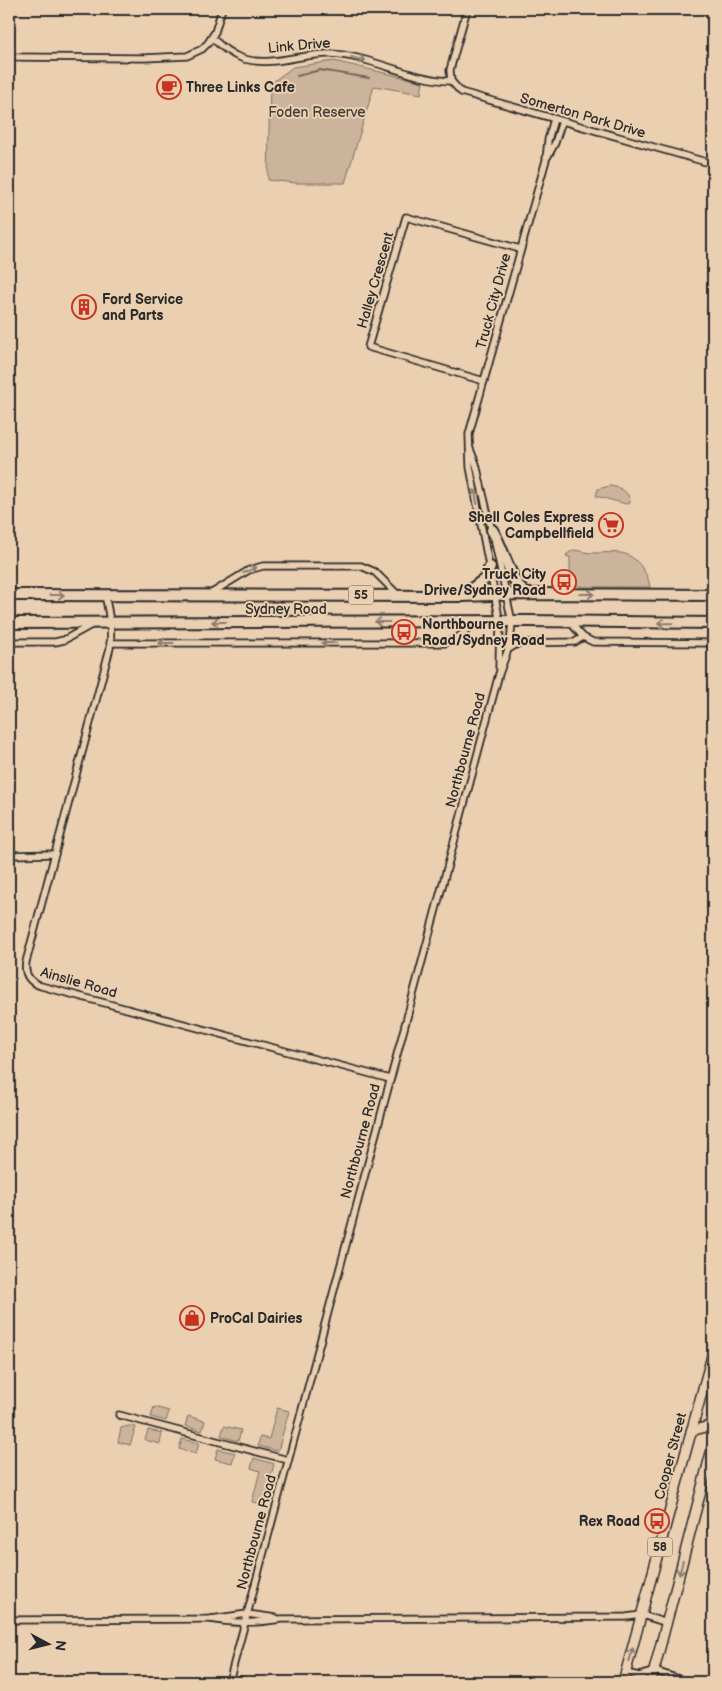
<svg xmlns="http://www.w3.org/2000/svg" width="722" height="1691" font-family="'Balsamiq Sans',sans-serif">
<rect width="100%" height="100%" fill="#eacfb1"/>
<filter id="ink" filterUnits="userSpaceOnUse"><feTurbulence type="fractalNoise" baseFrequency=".02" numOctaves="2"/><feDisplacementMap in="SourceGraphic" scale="10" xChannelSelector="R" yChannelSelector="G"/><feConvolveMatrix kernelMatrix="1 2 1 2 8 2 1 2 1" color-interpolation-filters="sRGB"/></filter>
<g filter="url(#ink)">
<!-- green -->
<g fill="#cbb49b" stroke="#7b7063">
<polygon points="334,61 423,82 421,94 374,86 345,183 296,183 268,180 270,84 293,67"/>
<path d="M610 486C620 487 630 492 630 503L626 504 596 496 598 489Z"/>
<path d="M574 550C580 551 587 553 593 553 602 553 612 552 621 553 636 555 648 573 650 587H585L570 584V557L566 556 567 554Z"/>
<polygon points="154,1407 169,1411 166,1421 151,1417"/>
<polygon points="277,1408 289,1411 278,1451 258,1446 260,1437 269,1439"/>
<polygon points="188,1416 205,1421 202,1431 185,1426"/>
<polygon points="129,1426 136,1427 130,1445 118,1442 121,1428"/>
<polygon points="224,1426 241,1430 238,1441 221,1436"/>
<polygon points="148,1430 162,1433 160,1444 145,1440"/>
<polygon points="182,1439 199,1443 196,1454 179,1449"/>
<polygon points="218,1449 235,1453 232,1463 215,1459"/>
<polygon points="254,1458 274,1464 264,1504 252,1502 260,1471 251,1468"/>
</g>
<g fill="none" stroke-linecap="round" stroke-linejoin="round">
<!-- stream -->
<polyline stroke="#71665c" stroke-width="2" points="297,76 320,70 369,78"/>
<defs>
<g id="street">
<polyline points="467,9 450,70 451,81 461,92 713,164"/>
<path d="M212 38C222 47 231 55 244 59 273 67 302 53 331 54 372 56 410 80 451 81"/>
<polyline points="9,57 144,58 187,56 202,49 208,43 215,32 222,9"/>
<polyline points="548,156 555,143 562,121"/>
<polyline points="484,381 368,347 406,217 520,249"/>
<polyline points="470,449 476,464 492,532"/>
<polyline points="210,594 249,570 263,566 361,566 375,572 399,596"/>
<path d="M105 595C109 613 112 629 110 648L26 962C24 974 29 982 41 986L390 1079"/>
<polyline points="570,622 583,637 593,642 713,643"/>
<polyline points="9,642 55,642 64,640 93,624"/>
<polyline points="110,643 445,643 456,639 476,623"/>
<polyline points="509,649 519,643 575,642 583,637"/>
<polyline points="499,667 500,623 470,467 469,434 546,160 548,140 554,119"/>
<polyline points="9,855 55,854"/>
<polyline points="119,1415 288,1460"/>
<path d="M211 1619C236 1624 256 1623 281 1619L626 1617 642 1615 667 1623"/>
<polyline points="9,1620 211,1619 247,1614 276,1618"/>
<polyline points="626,1673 639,1676 648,1682"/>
<polyline points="639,1676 655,1671 688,1682"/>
<polyline points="229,1682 499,674 510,644 512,622 495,543"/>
</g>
<g id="primary">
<polyline points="691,1431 713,1425"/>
<polyline points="623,1682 713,1352"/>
<polyline points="651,1682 713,1445"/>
</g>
<g id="highway">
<path d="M492 530C505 551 508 576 525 594"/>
<polyline points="9,595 462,596 525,594 713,595"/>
<polyline points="462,596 485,579 490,567"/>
<polyline points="9,623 528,621 713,623"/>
</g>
</defs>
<!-- street casing -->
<use href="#street" stroke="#2b2b2b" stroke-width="9"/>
<!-- primary casing -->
<use href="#primary" stroke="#2b2b2b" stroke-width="12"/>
<!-- highway casing -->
<use href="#highway" stroke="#2b2b2b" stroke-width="14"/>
<!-- street -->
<use href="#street" stroke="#eacfb1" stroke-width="5.5"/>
<!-- primary -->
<use href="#primary" stroke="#eacfb1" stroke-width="9"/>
<!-- highway -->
<use href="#highway" stroke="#eacfb1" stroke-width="10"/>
</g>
<!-- one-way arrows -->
<defs><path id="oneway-shaft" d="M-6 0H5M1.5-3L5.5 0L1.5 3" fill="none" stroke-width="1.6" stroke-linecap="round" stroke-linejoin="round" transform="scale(1.25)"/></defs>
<g stroke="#8a7d6e">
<use href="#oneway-shaft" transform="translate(358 59) rotate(15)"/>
<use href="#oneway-shaft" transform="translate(476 497) rotate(-101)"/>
<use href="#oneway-shaft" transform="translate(250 570) rotate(-24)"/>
<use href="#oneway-shaft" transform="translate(587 594)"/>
<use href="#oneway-shaft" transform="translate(57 595)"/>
<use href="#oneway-shaft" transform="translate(219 622) rotate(180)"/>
<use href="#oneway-shaft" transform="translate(382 622) rotate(-180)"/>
<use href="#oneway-shaft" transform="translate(665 623) rotate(-179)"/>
<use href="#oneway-shaft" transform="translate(166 643) rotate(180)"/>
<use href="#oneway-shaft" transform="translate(329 643) rotate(180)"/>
<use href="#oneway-shaft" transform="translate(681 1568) rotate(104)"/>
<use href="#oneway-shaft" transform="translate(631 1655) rotate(-75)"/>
</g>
</g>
<!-- icons -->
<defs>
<symbol id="cafe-ring" viewBox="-11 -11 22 22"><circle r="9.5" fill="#eacfb1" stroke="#c8321e" stroke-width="1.5"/><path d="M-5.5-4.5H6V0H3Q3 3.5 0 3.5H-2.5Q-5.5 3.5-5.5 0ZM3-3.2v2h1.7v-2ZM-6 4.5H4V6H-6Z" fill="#c8321e"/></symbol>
<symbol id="building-ring" viewBox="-11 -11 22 22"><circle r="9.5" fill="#eacfb1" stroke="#c8321e" stroke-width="1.5"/><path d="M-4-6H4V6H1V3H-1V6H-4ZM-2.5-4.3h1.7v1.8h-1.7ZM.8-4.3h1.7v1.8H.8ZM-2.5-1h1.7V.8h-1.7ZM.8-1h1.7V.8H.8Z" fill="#c8321e"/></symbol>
<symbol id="supermarket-ring" viewBox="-11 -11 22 22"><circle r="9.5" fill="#eacfb1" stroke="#c8321e" stroke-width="1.5"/><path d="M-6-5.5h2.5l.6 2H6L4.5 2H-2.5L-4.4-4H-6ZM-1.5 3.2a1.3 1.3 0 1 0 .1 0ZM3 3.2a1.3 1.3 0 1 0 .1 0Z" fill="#c8321e"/></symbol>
<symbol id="bus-ring" viewBox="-11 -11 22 22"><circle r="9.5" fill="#eacfb1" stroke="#c8321e" stroke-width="1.5"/><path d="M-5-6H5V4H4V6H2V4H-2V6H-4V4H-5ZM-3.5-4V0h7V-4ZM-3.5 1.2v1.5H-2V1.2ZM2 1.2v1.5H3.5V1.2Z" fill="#c8321e"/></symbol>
<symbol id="shop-ring" viewBox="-11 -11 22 22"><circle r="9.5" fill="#eacfb1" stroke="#c8321e" stroke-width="1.5"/><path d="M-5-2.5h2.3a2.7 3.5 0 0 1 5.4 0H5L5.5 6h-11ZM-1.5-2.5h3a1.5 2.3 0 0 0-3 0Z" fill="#c8321e"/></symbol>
</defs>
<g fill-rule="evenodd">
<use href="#cafe-ring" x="155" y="73" width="28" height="28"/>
<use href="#building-ring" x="70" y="293" width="28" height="28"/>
<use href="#supermarket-ring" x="597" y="511" width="28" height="28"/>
<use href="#bus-ring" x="550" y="568" width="28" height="28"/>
<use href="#bus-ring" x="390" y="618" width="28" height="28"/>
<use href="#shop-ring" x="178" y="1304" width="28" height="28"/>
<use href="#bus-ring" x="643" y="1507" width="28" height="28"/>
</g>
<g text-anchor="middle" stroke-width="4" stroke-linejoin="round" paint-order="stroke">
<!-- shield labels -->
<g fill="#eacfb1" stroke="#645c53" stroke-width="1">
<rect x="348.5" y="585.5" width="25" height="19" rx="4"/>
<rect x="647.5" y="1537.5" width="25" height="19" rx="4"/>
</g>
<g font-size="12" font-weight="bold" fill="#2b2b2b">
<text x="361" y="599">55</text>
<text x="660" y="1551">58</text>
</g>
<!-- street labels -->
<g font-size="14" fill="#2b2b2b" stroke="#eacfb1">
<text transform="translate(299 45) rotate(-5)" y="5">Link Drive</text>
<text transform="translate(583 115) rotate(16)" y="5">Somerton Park Drive</text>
<text transform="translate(375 280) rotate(-74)" y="5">Halley Crescent</text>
<text transform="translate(493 301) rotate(-75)" y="5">Truck City Drive</text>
<text x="286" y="614">Sydney Road</text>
<text transform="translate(465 750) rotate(-75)" y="5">Northbourne Road</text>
<text transform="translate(79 982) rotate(16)" y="5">Ainslie Road</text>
<text transform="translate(360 1141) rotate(-75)" y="5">Northbourne Road</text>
<text transform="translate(670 1456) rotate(-75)" y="5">Cooper Street</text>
<text transform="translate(256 1532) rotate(-75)" y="5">Northbourne Road</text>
</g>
<!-- poi labels -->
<g font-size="14" font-weight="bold" fill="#2b2b2b" stroke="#eacfb1" text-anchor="start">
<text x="186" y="92">Three Links Cafe</text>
<text x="102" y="304">Ford Service<tspan x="102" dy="16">and Parts</tspan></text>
<text x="594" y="522" text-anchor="end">Shell Coles Express<tspan x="594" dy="16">Campbellfield</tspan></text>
<text x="546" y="579" text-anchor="end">Truck City<tspan x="546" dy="16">Drive/Sydney Road</tspan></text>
<text x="422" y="629">Northbourne<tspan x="422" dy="16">Road/Sydney Road</tspan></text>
<text x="210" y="1323">ProCal Dairies</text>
<text x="640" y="1526" text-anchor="end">Rex Road</text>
</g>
<!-- park labels -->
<g font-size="14" fill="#43403c" stroke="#eacfb1">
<text x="317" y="117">Foden Reserve</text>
</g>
</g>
<!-- margin -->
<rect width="722" height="1691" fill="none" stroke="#eacfb1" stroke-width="30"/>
<rect x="15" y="15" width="692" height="1661" fill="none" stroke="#2b2b2b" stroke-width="2" filter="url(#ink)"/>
<!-- north arrow -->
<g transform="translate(48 1644) rotate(97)" stroke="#eacfb1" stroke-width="4" paint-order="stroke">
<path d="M0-4L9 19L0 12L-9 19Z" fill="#2b2b2b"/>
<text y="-8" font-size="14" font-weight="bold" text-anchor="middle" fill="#2b2b2b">N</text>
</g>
</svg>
